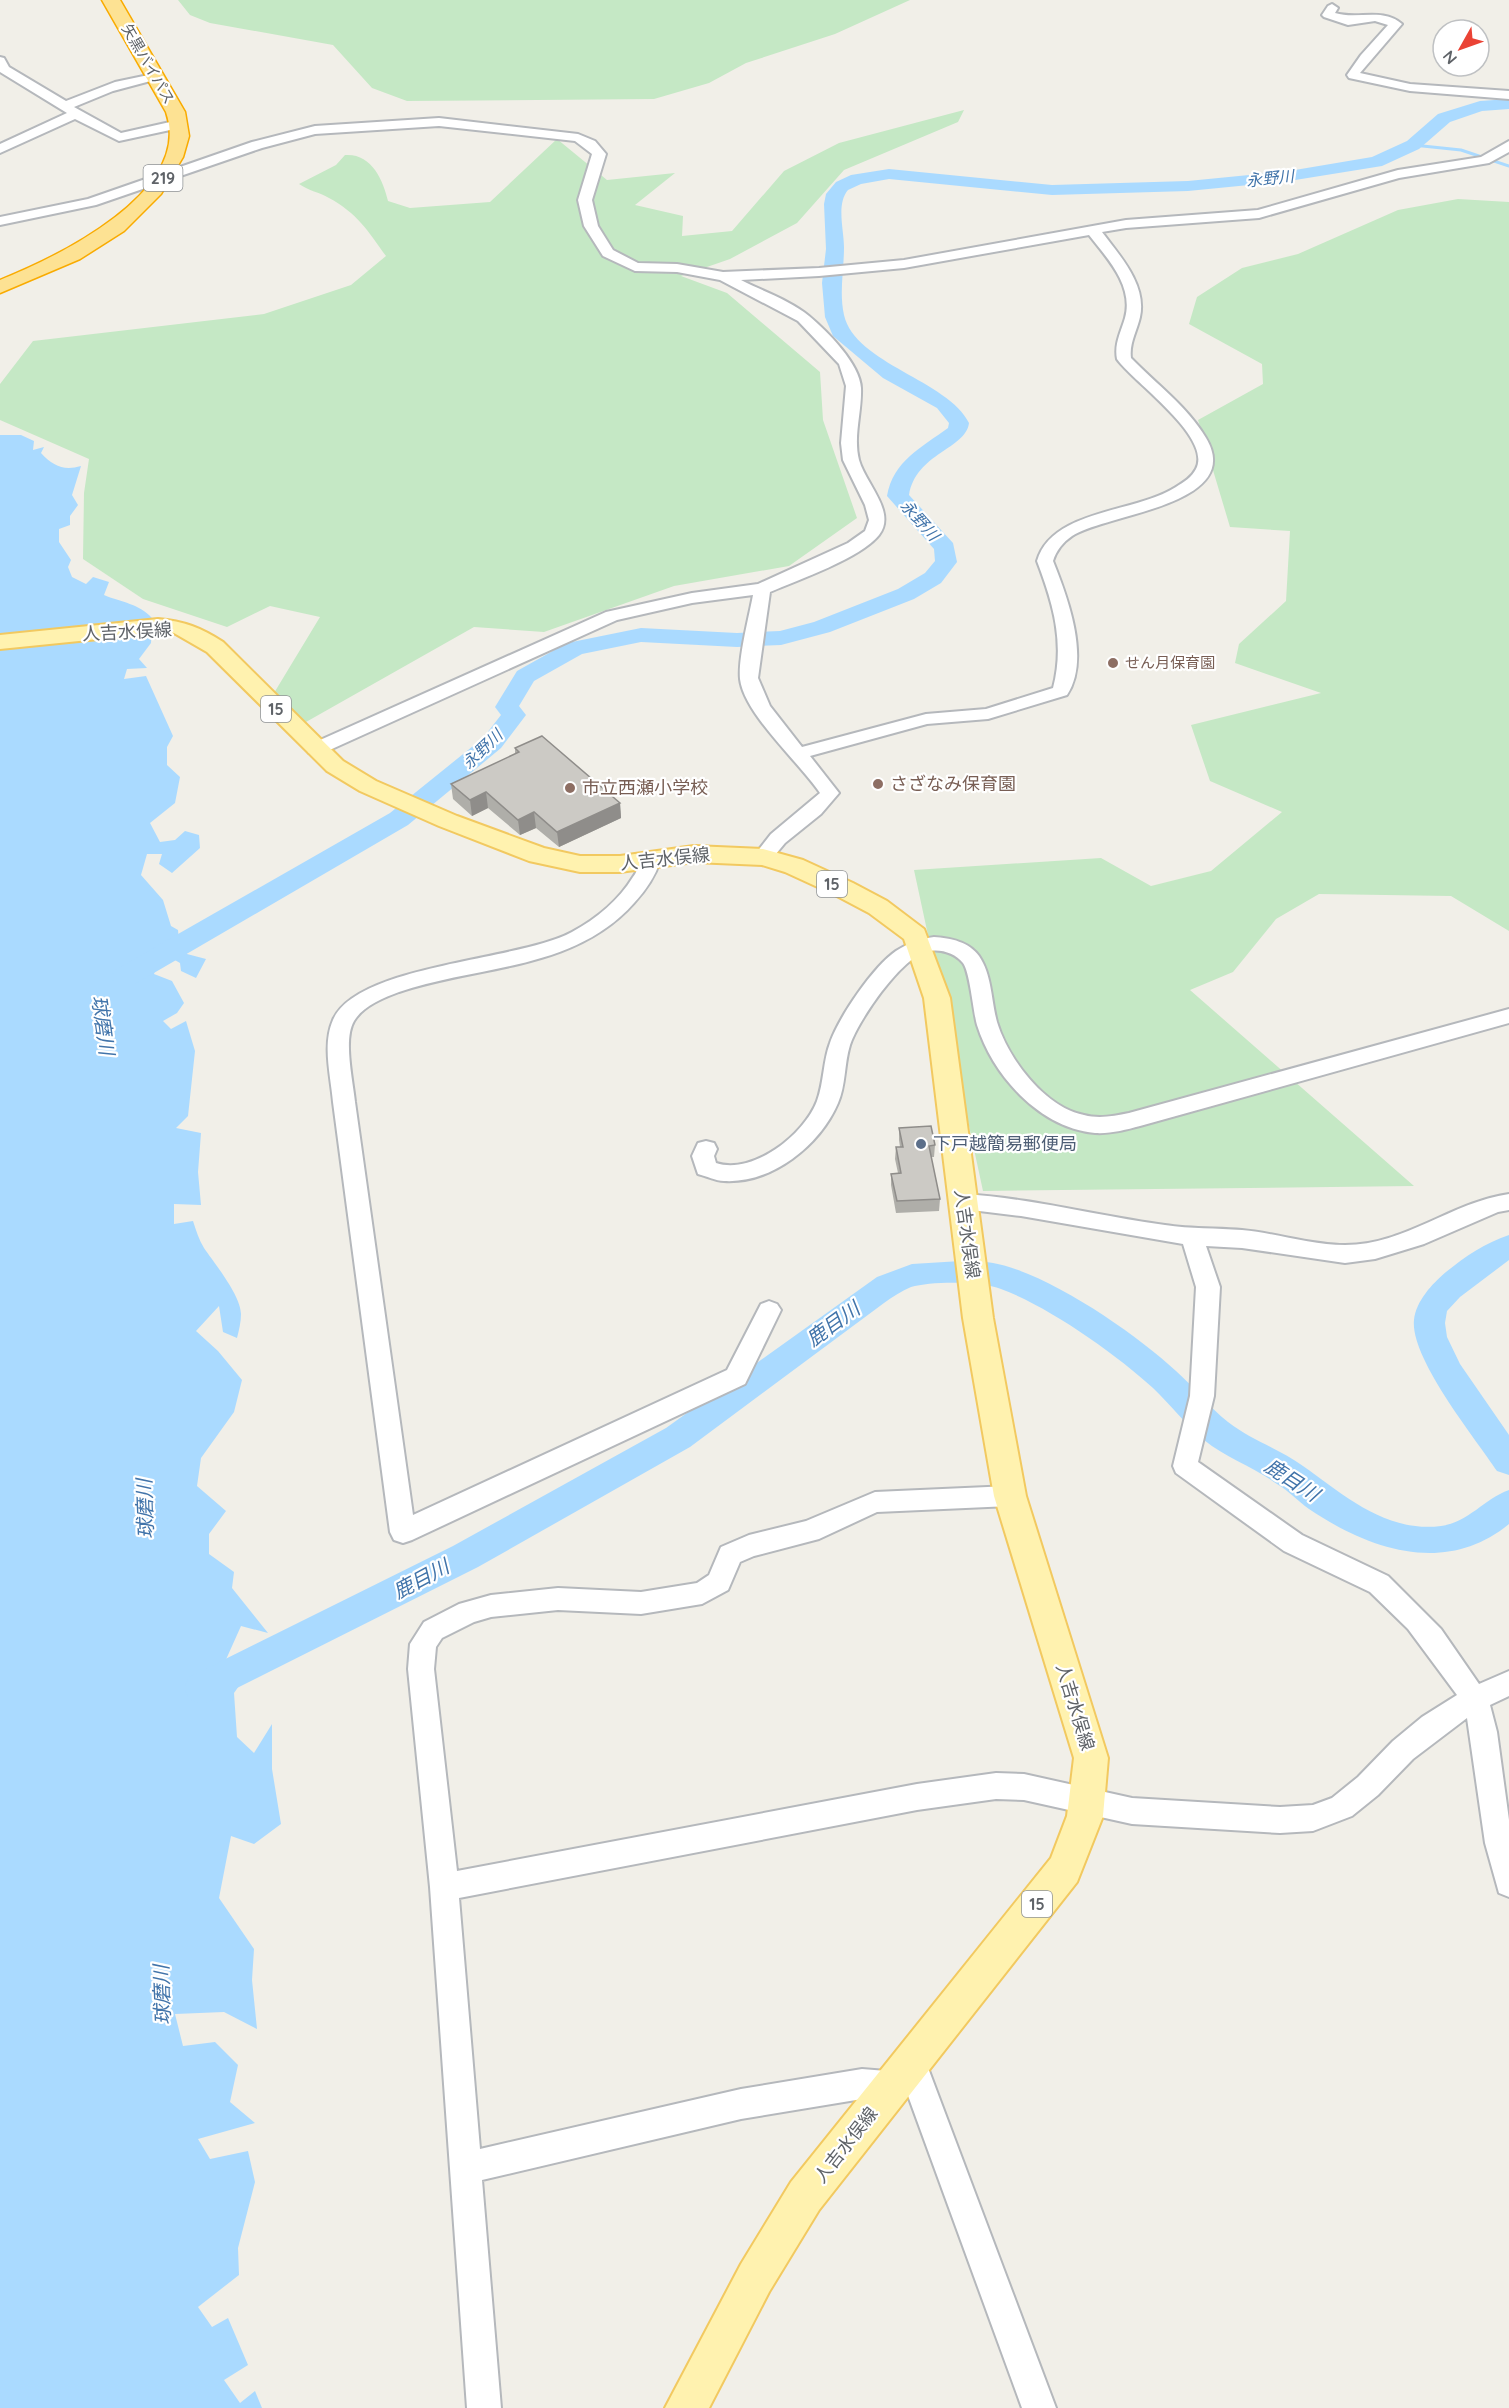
<svg xmlns="http://www.w3.org/2000/svg" width="1509" height="2408" font-family="Quicksand,'Noto Sans JP',sans-serif">
<rect width="100%" height="100%" fill="#f1efe8"/>
<!-- green -->
<g fill="#c5e8c5">
<polygon points="178,0 910,0 835,34 746,63 709,83 654,99 407,101 372,88 333,45 210,23 190,15"/>
<path d="M964 110 958 122 844 170 797 223 730 259 681 276 727 293 820 372 823 420 857 518 789 566 674 586 544 632 474 627 306 722 274 693 320 617 270 606 227 627 143 599 83 559 84 493 89 459 0 420V384L33 341 264 314 351 285 386 256C368 231 357 213 329 198 319 192 309 191 299 184L336 165 345 155C371 153 383 179 388 201L410 208 490 202 557 139 607 180 675 173 635 205 683 216 682 236 732 231 784 171 839 143Z"/>
<polygon points="1458,199 1509,202 1509,931 1451,896 1319,894 1276,919 1233,972 1190,990 1414,1186 983,1191 914,870 1101,858 1151,886 1211,871 1282,812 1210,781 1191,725 1321,693 1235,663 1239,644 1286,601 1290,531 1230,527 1198,420 1263,384 1262,364 1189,324 1197,297 1242,268 1298,254 1398,210"/>
</g>
<!-- water -->
<path fill="#aadaff" d="M0 435H21L34 441 33 450 44 447 41 453C53 466 64 471 81 466L72 495 78 505 70 516V525L59 529V542L71 560 68 567 72 577 86 584 93 577 109 582 104 595C123 603 138 603 152 618L151 643 139 659 147 668 127 669 124 679 146 676 173 736 167 747V765L180 777 175 803 150 823 160 842 175 840 185 831 199 835 200 848 172 873 159 864 162 854H147L141 875 163 900 171 926 178 930 179 941 187 954 206 959 196 978 181 971 180 963 161 952 154 974 172 981 184 1003 177 1013 163 1021 171 1029 186 1021 195 1051 188 1116 176 1128 201 1133 198 1172 201 1205 174 1204V1224L193 1221C196 1230 199 1240 204 1248 215 1264 241 1296 241 1314 241 1322 239 1330 237 1338L223 1332 219 1306 196 1331 218 1351 242 1380 234 1412 201 1458 197 1486 226 1511 209 1534V1554L234 1572 232 1588 268 1633 241 1626 224 1664 246 1676 234 1693 237 1737 254 1753 272 1724V1769L281 1824 254 1844 231 1836 219 1898 254 1949 252 1980 257 2029 224 2012 175 2014 183 2046 215 2042 238 2065 230 2102 255 2123 198 2139 210 2159 248 2151 255 2182 238 2248 239 2275 198 2307 212 2327 228 2318 248 2365 224 2380 240 2403 255 2391 262 2408H0Z"/>
<g fill="none" stroke-linecap="round" stroke-linejoin="round">
<!-- stream -->
<polyline stroke="#aadaff" stroke-width="3" points="1413,145 1461,150 1509,166"/>
<!-- river -->
<g fill="#aadaff" fill-rule="evenodd">
<path d="M1509 99V109L1482 111 1450 122 1419 149 1382 166 1289 181 1188 191 1052 195 889 179 861 184 848 190C836 204 844 230 844 247 844 271 839 292 844 315 855 364 948 380 969 423 966 449 916 453 909 495L953 543 957 562 941 583 914 599 830 632 781 645 737 647 641 642 582 654 534 681 519 706 526 715 501 748 408 825 135 984 125 986 115 984 111 977 115 970 390 813 483 738 501 715 495 707 517 671 567 643 641 628 737 633 780 631 814 622 898 589 925 573 935 561 934 549 887 496C893 461 922 447 948 428L949 423 937 408 883 378 833 336 825 317 822 283 826 249 824 204 826 194 836 182 851 175 889 169 1052 185 1188 181 1289 171 1372 157 1407 141 1438 114 1480 101Z"/>
<path d="M1509 1235V1260L1460 1297 1447 1311 1445 1323 1447 1337 1460 1364 1509 1435V1475L1497 1471C1475 1438 1410 1358 1414 1320 1416 1301 1432 1284 1446 1272 1466 1256 1485 1243 1509 1235Z"/>
<path d="M961 1261C972 1261 982 1261 993 1263 1048 1273 1135 1333 1176 1371 1194 1387 1209 1407 1228 1422 1251 1440 1280 1449 1303 1466 1344 1495 1386 1533 1441 1526 1469 1522 1484 1499 1509 1490V1524C1446 1576 1370 1550 1309 1509 1298 1501 1289 1491 1277 1484 1254 1467 1226 1458 1204 1440 1185 1424 1170 1404 1153 1388 1116 1354 1048 1306 1001 1289 981 1281 932 1281 911 1287 902 1291 892 1297 884 1303L690 1447 478 1567 215 1699 202 1704 189 1699 184 1688 189 1677 453 1546 666 1428 877 1277 912 1264Z"/>
</g>
<defs>
<g id="minor">
<path d="M1332 4 1338 8 1335 13C1357 20 1383 7 1402 24L1360 73 1410 84 1509 91V99L1410 91 1349 78 1347 75 1361 55 1388 25 1375 21 1348 25 1324 17 1322 15 1328 6Z"/>
<polygon points="0,57 4,58 9,67 66,101 115,82 158,73 158,79 113,91 74,107 121,133 179,120 185,124 184,127 119,141 75,119 0,153 0,144 67,113 0,72"/>
<path d="M439 118 578 134 595 141 606 154 592 200 598 226 613 250 638 263 677 264 723 272 819 268 904 260 1126 220 1258 210 1398 170 1481 157 1509 141V152L1489 163 1399 178 1259 218 1126 228 1102 232C1120 256 1147 285 1140 317 1137 331 1129 343 1131 358 1156 384 1187 406 1206 438 1246 505 1105 514 1072 536 1063 542 1056 551 1053 561 1067 596 1091 659 1067 695L988 719 927 724 810 756 839 793 821 814 785 843 770 861H756L753 857 771 834 820 793C800 763 744 714 740 679 738 658 749 617 753 595L692 603 617 620 323 753H309L307 749 309 745 606 612 692 593 758 584 848 543 865 531 869 520 865 505 843 460 841 443 846 386 839 364 798 321 720 280 677 272 635 271 603 256 584 226 578 200 592 154 575 141 439 126 315 134 262 148 96 205 0 225V217L88 199 252 142 315 126ZM1089 235C1107 258 1134 286 1125 318 1121 332 1114 344 1117 359 1133 382 1213 437 1196 469 1192 477 1184 482 1176 487 1136 513 1052 509 1037 561 1053 603 1065 643 1053 688L986 709 926 714 802 747 770 706 758 678 770 592C798 580 861 558 879 535 897 512 865 483 859 460 853 436 862 412 861 388 860 364 827 331 809 316 790 300 762 291 741 280L819 276 904 268Z"/>
<path d="M650 855 657 857 660 861C655 877 645 891 634 903 574 971 478 965 399 992 383 998 363 1006 354 1021 343 1039 353 1081 355 1102L413 1515 727 1370 761 1304 769 1301 777 1304 781 1310 745 1384 412 1540 403 1543 394 1540 390 1532 333 1102C331 1077 322 1045 333 1020 357 964 519 961 572 932 596 919 619 900 633 877 638 871 639 863 643 857Z"/>
<path d="M934 937C951 938 969 942 979 956 992 975 991 1000 997 1022 1008 1058 1044 1107 1084 1115 1099 1119 1114 1116 1129 1113L1509 1009V1023L1140 1126C1125 1130 1110 1134 1095 1133 1040 1128 993 1076 977 1025 973 1011 970 972 963 963 955 953 939 948 926 952 900 959 858 1021 850 1045 844 1064 846 1085 838 1103 820 1145 772 1184 724 1181 716 1181 706 1176 698 1174L692 1156 698 1143 706 1141 714 1143 717 1149 714 1156 716 1163C753 1175 804 1135 817 1101 824 1082 823 1061 830 1043 839 1017 873 967 896 951 908 943 921 939 934 937Z"/>
<path d="M963 1194C1031 1198 1097 1216 1165 1225 1191 1229 1216 1228 1242 1230 1276 1233 1311 1245 1345 1245 1405 1245 1452 1202 1509 1194V1210L1498 1212 1424 1244 1375 1259 1345 1263 1242 1248 1206 1246 1220 1287 1214 1396 1198 1462 1302 1535 1388 1576 1441 1629 1479 1684 1509 1671V1696L1490 1705 1497 1732 1509 1820V1897L1499 1893 1485 1843 1467 1718 1413 1759 1378 1795 1352 1816 1313 1831 1280 1833 1132 1824 1024 1800 996 1799 917 1810 459 1898 480 2149 741 2089 862 2069 899 2072 896 2063 900 2052 911 2048 922 2052 1056 2408H1022L906 2090 904 2096 893 2100 862 2099 741 2119 482 2180 501 2408H467L430 1887 408 1669 410 1644 424 1622 459 1604 491 1595 558 1588 641 1592 697 1583 709 1575 721 1547 749 1535 806 1521 875 1492 1010 1486 1019 1489 1023 1496 1019 1503 1010 1506 877 1512 819 1539 754 1556 740 1562 728 1590 702 1604 641 1614 558 1610 491 1617 474 1622 442 1638 436 1647 434 1669 457 1871 917 1784 996 1773 1024 1774 1132 1798 1280 1807 1313 1805 1332 1798 1358 1777 1393 1741 1422 1717 1457 1695 1408 1629 1370 1592 1284 1551 1176 1473 1173 1466 1190 1396 1196 1287 1183 1244 1021 1216 955 1208 952 1202 955 1196Z"/>
</g>
<path id="major" d="M158 619C184 621 201 628 223 642L343 761 376 781 457 816 544 848 580 856H620L694 846 763 849 803 860 853 883 887 901 924 929 950 998 993 1318 1026 1496 1108 1758 1103 1816 1077 1882 819 2210 769 2292 709 2408H665L741 2264 791 2182 1051 1858 1067 1816 1074 1758 994 1496 963 1318 924 998 904 939 869 913 835 895 785 872 762 865 694 862 620 872H580L529 861 439 826 360 791 327 771 207 652 174 633H158L0 649V635Z"/>
<path id="highway" d="M102 0H120L185 112 189 136 183 157 161 194 124 231 80 259 0 293V280C57 257 194 192 166 112Z"/>
</defs>
<!-- minor casing -->
<use href="#minor" stroke="#b5b8bc" stroke-width="4"/>
<!-- major casing -->
<use href="#major" stroke="#f2c960" stroke-width="4"/>
<!-- highway casing -->
<use href="#highway" stroke="#f9ab00" stroke-width="3"/>
<!-- minor -->
<use href="#minor" fill="#fff" fill-rule="evenodd"/>
<!-- major -->
<use href="#major" fill="#fff2af" fill-rule="evenodd"/>
<!-- highway -->
<use href="#highway" fill="#fde293" fill-rule="evenodd"/>
</g>
<!-- wall -->
<g fill="#afaea9">
<polygon points="515,748 620,803 621,818 559,847 536,828 520,835 488,808 472,816 453,799 451,784 515,754"/>
<polygon points="899,1128 935,1145 934,1157 931,1157 940,1199 939,1211 896,1213 891,1185 891,1174 898,1173 895,1159 896,1147 900,1147 899,1140"/>
</g>
<!-- shaded-wall -->
<g fill="#8f8d8a">
<polygon points="486,792 488,808 472,816 470,800"/>
<polygon points="620,803 621,818 559,847 557,832"/>
<polygon points="534,812 536,828 520,835 518,820"/>
</g>
<!-- building -->
<g fill="#cccac5" stroke="#8f8d8a" stroke-width="1.5">
<polygon points="542,736 620,803 557,832 534,812 518,820 486,792 470,800 451,784 519,752 515,748"/>
<polygon points="931,1126 935,1145 929,1146 940,1199 897,1201 891,1174 901,1173 896,1147 903,1147 899,1128"/>
</g>
<!-- markers -->
<g fill="#8d6e63" stroke="#fff" stroke-width="2">
<circle cx="1113" cy="663" r="6"/>
<circle cx="878" cy="784" r="6"/>
<circle cx="570" cy="788" r="6"/>
</g>
<circle fill="#5c6f8a" stroke="#fff" stroke-width="2" cx="921" cy="1144" r="6"/>
<g text-anchor="middle" stroke-width="4.5" stroke-linejoin="round" paint-order="stroke">
<!-- far-street labels -->
<g font-size="15" fill="#5f6368" stroke="#fff">
<text transform="translate(148 64) rotate(60)" y="5">矢黒バイパス</text>
</g>
<!-- far-education labels -->
<g font-size="15" fill="#785e54" stroke="#fff" text-anchor="start">
<text x="1125" y="668">せん月保育園</text>
</g>
<!-- shield labels -->
<g fill="#fff" stroke="#8f9295" stroke-width="1.5">
<rect x="143.5" y="165" width="39" height="26" rx="4.5"/>
<rect x="261" y="696" width="30" height="26" rx="4.5"/>
<rect x="817" y="871" width="30" height="26" rx="4.5"/>
<rect x="1022" y="1891" width="30" height="26" rx="4.5"/>
</g>
<g font-size="16" font-weight="bold" fill="#5f6368">
<text x="163" y="184">219</text>
<text x="276" y="715">15</text>
<text x="832" y="890">15</text>
<text x="1037" y="1910">15</text>
</g>
<!-- far-water labels -->
<g font-size="16" font-style="italic" fill="#4174aa" stroke="#fff">
<text transform="translate(1270 178) rotate(-6)" y="6">永野川</text>
<text transform="translate(920 520) rotate(48)" y="6">永野川</text>
<text transform="translate(482 749) rotate(-44)" y="6">永野川</text>
</g>
<!-- street labels -->
<g font-size="18" fill="#5f6368" stroke="#fff">
<text transform="translate(127 632) rotate(-3)" y="6">人吉水俣線</text>
<text transform="translate(665 859) rotate(-6)" y="6">人吉水俣線</text>
<text transform="translate(967 1234) rotate(82)" y="6">人吉水俣線</text>
<text transform="translate(1075 1707) rotate(73)" y="6">人吉水俣線</text>
<text transform="translate(846 2145) rotate(-52)" y="6">人吉水俣線</text>
</g>
<!-- education labels -->
<g font-size="18" fill="#785e54" stroke="#fff" text-anchor="start">
<text x="890" y="790">さざなみ保育園</text>
<text x="582" y="794">市立西瀬小学校</text>
</g>
<!-- service labels -->
<g font-size="18" fill="#4e5e75" stroke="#fff" text-anchor="start">
<text x="933" y="1150">下戸越簡易郵便局</text>
</g>
<!-- water labels -->
<g font-size="20" font-style="italic" fill="#4174aa" stroke="#fff">
<text transform="translate(103 1025) rotate(82)" y="7">球磨川</text>
<text transform="translate(833 1324) rotate(-36)" y="7">鹿目川</text>
<text transform="translate(1292 1480) rotate(33)" y="7">鹿目川</text>
<text transform="translate(145 1509) rotate(-92)" y="7">球磨川</text>
<text transform="translate(421 1579) rotate(-28)" y="7">鹿目川</text>
<text transform="translate(162 1995) rotate(-92)" y="7">球磨川</text>
</g>
</g>
<!-- north arrow -->
<g transform="translate(1461 48) rotate(230)"><circle r="28" fill="#ffffff" stroke="#bfc1c3" stroke-width="1.5"/>
<path d="M0-4.5L10 22L0 15L-10 22Z" fill="#ea4335"/>
<text y="-9" font-size="16" font-weight="bold" text-anchor="middle" fill="#5f6368">N</text>
</g>
</svg>
